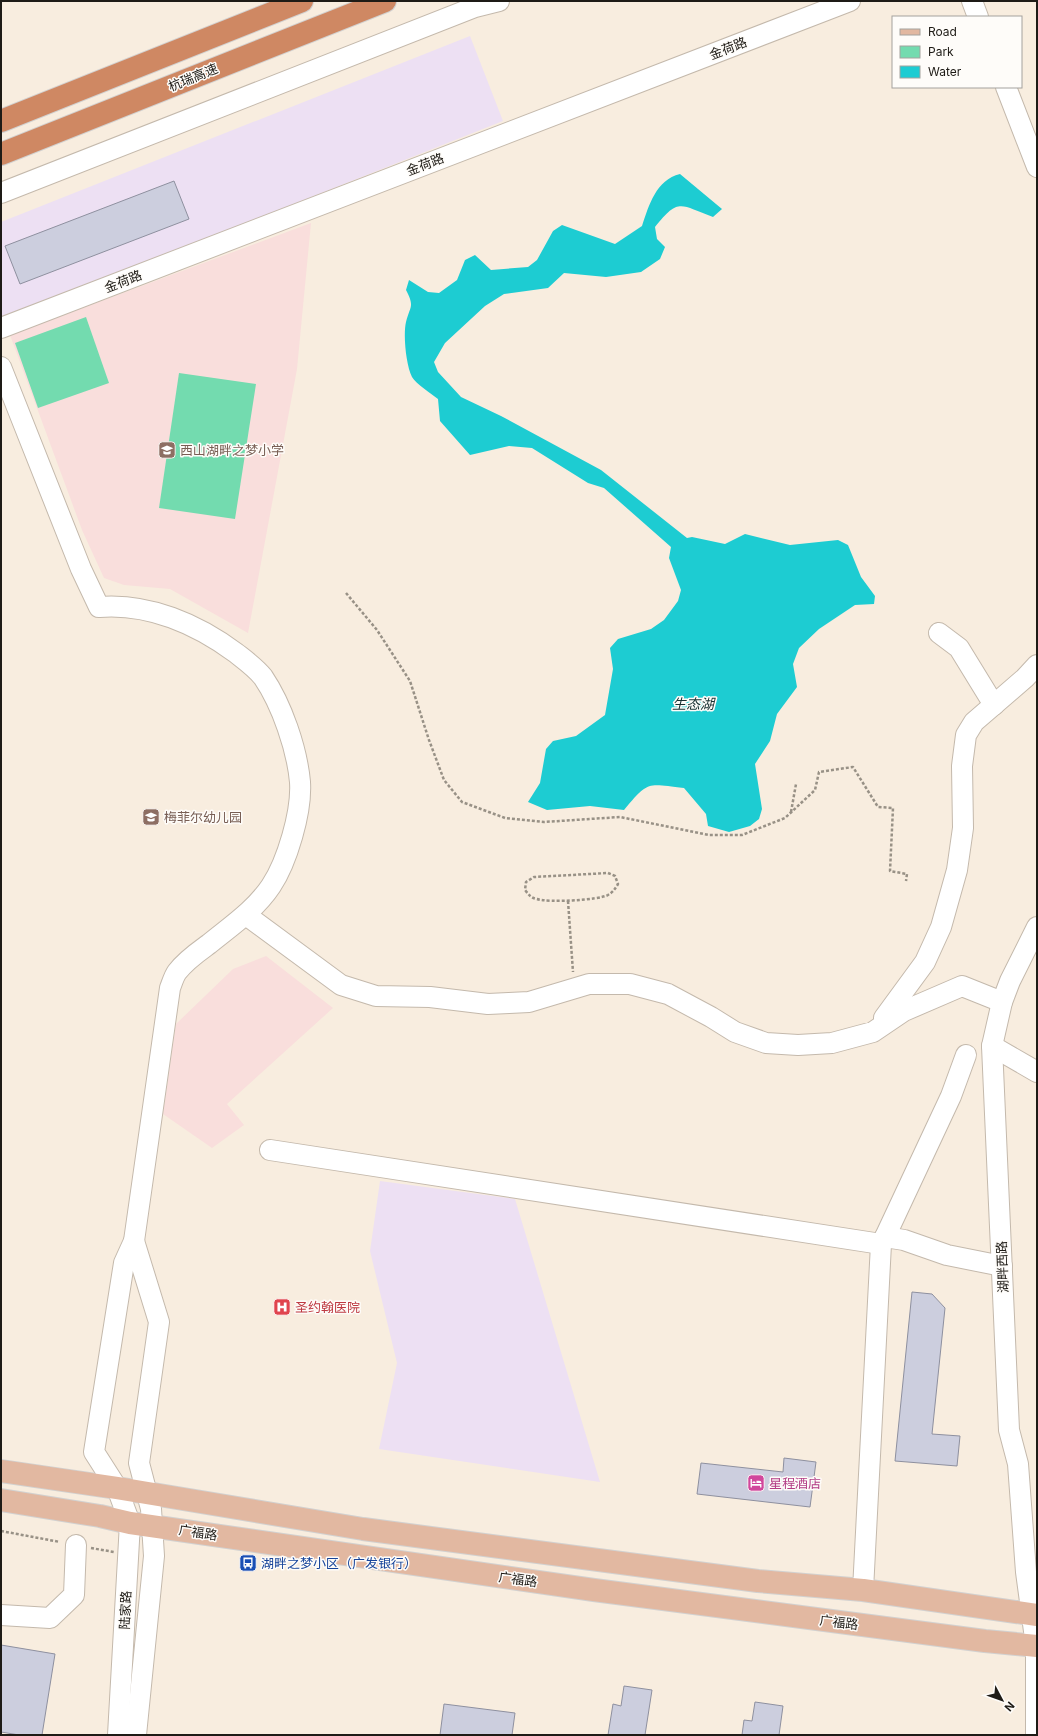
<svg xmlns="http://www.w3.org/2000/svg" width="1038" height="1736" font-family="Inter,'Noto Sans SC',sans-serif">
<rect width="100%" height="100%" fill="#f8eddf"/>
<!-- commercial -->
<g fill="#ede0f3">
<polygon points="470,36 503,121 1,320 1,222"/>
<polygon points="380,1181 515,1199 600,1482 379,1449 397,1363 370,1251"/>
</g>
<!-- education -->
<g fill="#f9dedc">
<polygon points="311,223 297,369 248,633 170,589 124,585 104,578 82,530 10,335"/>
<polygon points="266,956 333,1008 227,1104 244,1125 212,1148 163,1114 176,1024 233,969"/>
</g>
<!-- green -->
<g fill="#73dbaf">
<polygon points="86,317 109,383 38,408 15,343"/>
<polygon points="179,373 256,384 235,519 159,508"/>
</g>
<!-- water -->
<path fill="#1dccd2" d="M680 174 722 209 713 217C680 205 679 197 655 227L657 239 665 247 660 259 641 272 606 277 564 273 548 288 504 294 485 306 445 343 434 362 438 372 461 397 501 416 601 470 687 538 692 537 725 544 745 534 790 545 838 540 848 545 861 577 875 596 874 604 855 605 819 629 799 648 793 664 797 687 777 714 770 741 755 764 762 809 759 819 750 826 729 832 708 826 706 814 684 788C647 784 649 780 624 810L590 806 547 810 528 802 540 783 546 749 553 741 576 736 605 715 613 669 610 648 618 639 651 629 664 620 678 601 681 590 669 558 671 547 604 488 588 483 532 448 509 446 470 455 440 421 438 399C432 394 416 384 412 377 406 365 403 335 406 322 410 306 415 307 406 290L409 280 428 292 439 293 457 280 465 260 475 255 491 270 528 267 537 260 553 231 562 225 615 244 642 226C649 205 656 180 680 174Z"/>
<!-- building -->
<g fill="#cccede" stroke="#8e909f">
<polygon points="174,181 189,219 20,284 5,246"/>
<polygon points="912,1292 932,1294 945,1308 932,1434 960,1436 957,1466 895,1461"/>
<polygon points="784,1458 816,1462 810,1507 697,1494 701,1463 783,1472"/>
<polygon points="1,1645 55,1654 42,1735 19,1735 1,1732"/>
<polygon points="624,1686 652,1690 645,1735 608,1735 613,1704 621,1706"/>
<polygon points="755,1702 783,1706 779,1735 742,1735 744,1720 752,1721"/>
<polygon points="444,1704 515,1713 512,1735 440,1735"/>
</g>
<g fill="none" stroke-linecap="round" stroke-linejoin="round">
<defs>
<g id="minor">
<polyline points="972,1 978,17"/>
<polyline points="1006,87 1037,167"/>
<polyline points="1,193 475,7 499,1"/>
<polyline points="1,328 850,1"/>
<path d="M1 367 81 569 99 607C149 603 197 624 236 653 245 660 256 668 263 677 282 705 297 749 300 782 302 812 287 862 271 886 255 910 231 926 209 944 198 952 186 960 177 972 174 976 172 983 170 988L134 1241 124 1263 94 1452 117 1488 130 1523 118 1735"/>
<polyline points="939,633 959,648 994,705"/>
<polyline points="246,915 341,985 376,996 430,997 488,1004 509,1003 529,1002 589,984 630,984 668,994 711,1017 735,1032 766,1043 798,1045 832,1043 873,1032 904,1011 962,986 1002,1002"/>
<polyline points="884,1018 925,962 941,927 957,870 963,828 962,766 966,735 974,722 1025,678 1037,665"/>
<polyline points="992,1046 1037,1072"/>
<polyline points="270,1150 881,1244"/>
<polyline points="885,1237 951,1096 966,1055"/>
<polyline points="134,1241 159,1322 139,1463 151,1509 154,1556 136,1735"/>
<polyline points="863,1590 881,1244 885,1237 904,1240 947,1255 1002,1266"/>
<polyline points="1,1615 50,1618 74,1595 76,1545"/>
<polyline points="1036,1735 1036,1646 1026,1572 1018,1464 1009,1430 992,1046 1002,1002 1010,981 1037,927"/>
</g>
<g id="major">
<polyline points="1,1471 117,1488 363,1529 758,1581 863,1590 1037,1615"/>
<polyline points="1,1500 100,1516 130,1523 594,1590 985,1641 1037,1646"/>
</g>
<g id="highway">
<polyline points="1,121 302,1"/>
<polyline points="1,154 385,1"/>
</g>
</defs>
<!-- minor casing -->
<use href="#minor" stroke="#c4b9ac" stroke-width="22"/>
<!-- major casing -->
<use href="#major" stroke="#d2d1d0" stroke-width="24"/>
<!-- highway casing -->
<use href="#highway" stroke="#d2d1d0" stroke-width="24"/>
<!-- path -->
<g stroke="#989186" stroke-width="2.5" stroke-dasharray="3 2" stroke-linecap="butt">
<polyline points="346,593 377,630 410,681 429,740 444,780 462,802 505,818 544,822 620,817 709,835 742,835 785,818 815,790 819,772 853,767 878,807 893,808 890,871 907,874 906,881"/>
<polyline points="791,812 796,784"/>
<path d="M608 873 615 876 618 884C615 889 613 892 608 895 599 900 548 903 537 899 531 898 529 895 525 890L526 882 534 877Z"/>
<polyline points="568,901 573,972"/>
<polyline points="1,1531 60,1542"/>
<polyline points="91,1548 114,1552"/>
</g>
<!-- minor -->
<use href="#minor" stroke="#fff" stroke-width="20"/>
<!-- major -->
<use href="#major" stroke="#e2b8a1" stroke-width="22"/>
<!-- highway -->
<use href="#highway" stroke="#cf8863" stroke-width="22"/>
</g>
<!-- icons -->
<defs>
<symbol id="school-square" viewBox="-11 -11 22 22"><rect x="-9" y="-9" width="18" height="18" rx="4" fill="#8d6e63" stroke="#fefcf9"/><path d="M0-5L7-2L0 1L-7-2ZM-4 1L0 2.5L4 1V4Q0 6-4 4Z" fill="#fff"/></symbol>
<symbol id="hospital-square" viewBox="-11 -11 22 22"><rect x="-9" y="-9" width="18" height="18" rx="4" fill="#e0444e" stroke="#fefcf9"/><path d="M-5-5h3v3.5h4V-5h3V5h-3V1.5h-4V5h-3Z" fill="#fff"/></symbol>
<symbol id="hotel-square" viewBox="-11 -11 22 22"><rect x="-9" y="-9" width="18" height="18" rx="4" fill="#d1479c" stroke="#fefcf9"/><path d="M-6-4.5h1.5V1H6V5H4.5V3h-9V5H-6ZM-4 0a1.8 1.8 0 1 1 3.6 0ZM.5 0V-2.5h3Q6-2.5 6 0Z" fill="#fff"/></symbol>
<symbol id="bus-square" viewBox="-11 -11 22 22"><rect x="-9" y="-9" width="18" height="18" rx="4" fill="#1a4fb4" stroke="#fefcf9"/><path d="M-5-6H5V4H4V6H2V4H-2V6H-4V4H-5ZM-3.5-4V0h7V-4ZM-3.5 1.2v1.5H-2V1.2ZM2 1.2v1.5H3.5V1.2Z" fill="#fff"/></symbol>
</defs>
<g fill-rule="evenodd">
<use href="#school-square" x="157" y="440" width="20" height="20"/>
<use href="#school-square" x="141" y="807" width="20" height="20"/>
<use href="#hospital-square" x="272" y="1297" width="20" height="20"/>
<use href="#hotel-square" x="746" y="1473" width="20" height="20"/>
<use href="#bus-square" x="238" y="1553" width="20" height="20"/>
</g>
<g text-anchor="middle" stroke-width="3" stroke-linejoin="round" paint-order="stroke">
<!-- street labels -->
<g font-size="13" fill="#1e1b16" stroke="#fefcf9">
<text transform="translate(728 48) rotate(-21)" y="5">金荷路</text>
<text transform="translate(193 77) rotate(-22)" y="5">杭瑞高速</text>
<text transform="translate(425 164) rotate(-21)" y="5">金荷路</text>
<text transform="translate(123 281) rotate(-21)" y="5">金荷路</text>
<text transform="translate(1002 1267) rotate(-92)" y="5">湖畔西路</text>
<text transform="translate(198 1532) rotate(9)" y="5">广福路</text>
<text transform="translate(518 1579) rotate(8)" y="5">广福路</text>
<text transform="translate(125 1610) rotate(-87)" y="5">陆家路</text>
<text transform="translate(839 1622) rotate(7)" y="5">广福路</text>
</g>
<!-- education labels -->
<g font-size="13" fill="#785e54" stroke="#fefcf9" text-anchor="start">
<text x="180" y="455">西山湖畔之梦小学</text>
<text x="164" y="822">梅菲尔幼儿园</text>
</g>
<!-- health labels -->
<g font-size="13" fill="#be3a42" stroke="#fefcf9" text-anchor="start">
<text x="295" y="1312">圣约翰医院</text>
</g>
<!-- hotel labels -->
<g font-size="13" fill="#b23c85" stroke="#fefcf9" text-anchor="start">
<text x="769" y="1488">星程酒店</text>
</g>
<!-- transit labels -->
<g font-size="13" fill="#164399" stroke="#fefcf9" text-anchor="start">
<text x="261" y="1568">湖畔之梦小区（广发银行）</text>
</g>
<!-- water labels -->
<g font-size="14" font-style="italic" fill="#173031" stroke="#fefcf9">
<text x="693" y="709">生态湖</text>
</g>
</g>
<!-- border -->
<rect width="1038" height="1736" fill="none" stroke="#1e1b16" stroke-width="4"/>
<!-- legend -->
<rect x="892" y="16" width="130" height="72" fill="#fefcf9" stroke="#a4a29e"/>
<rect x="900" y="29" width="20" height="6" fill="#e2b8a1" stroke="#a4a29e"/>
<text x="928" y="36" font-size="12" fill="#1e1b16">Road</text>
<rect x="900" y="46" width="20" height="12" fill="#73dbaf" stroke="#a4a29e"/>
<text x="928" y="56" font-size="12" fill="#1e1b16">Park</text>
<rect x="900" y="66" width="20" height="12" fill="#1dccd2" stroke="#a4a29e"/>
<text x="928" y="76" font-size="12" fill="#1e1b16">Water</text>
<!-- north arrow -->
<g transform="translate(1002 1700) rotate(131)" stroke="#fefcf9" stroke-width="3" paint-order="stroke">
<path d="M0-3L7 15L0 10L-7 15Z" fill="#1e1b16"/>
<text y="-6" font-size="11" font-weight="bold" text-anchor="middle" fill="#1e1b16">N</text>
</g>
</svg>
